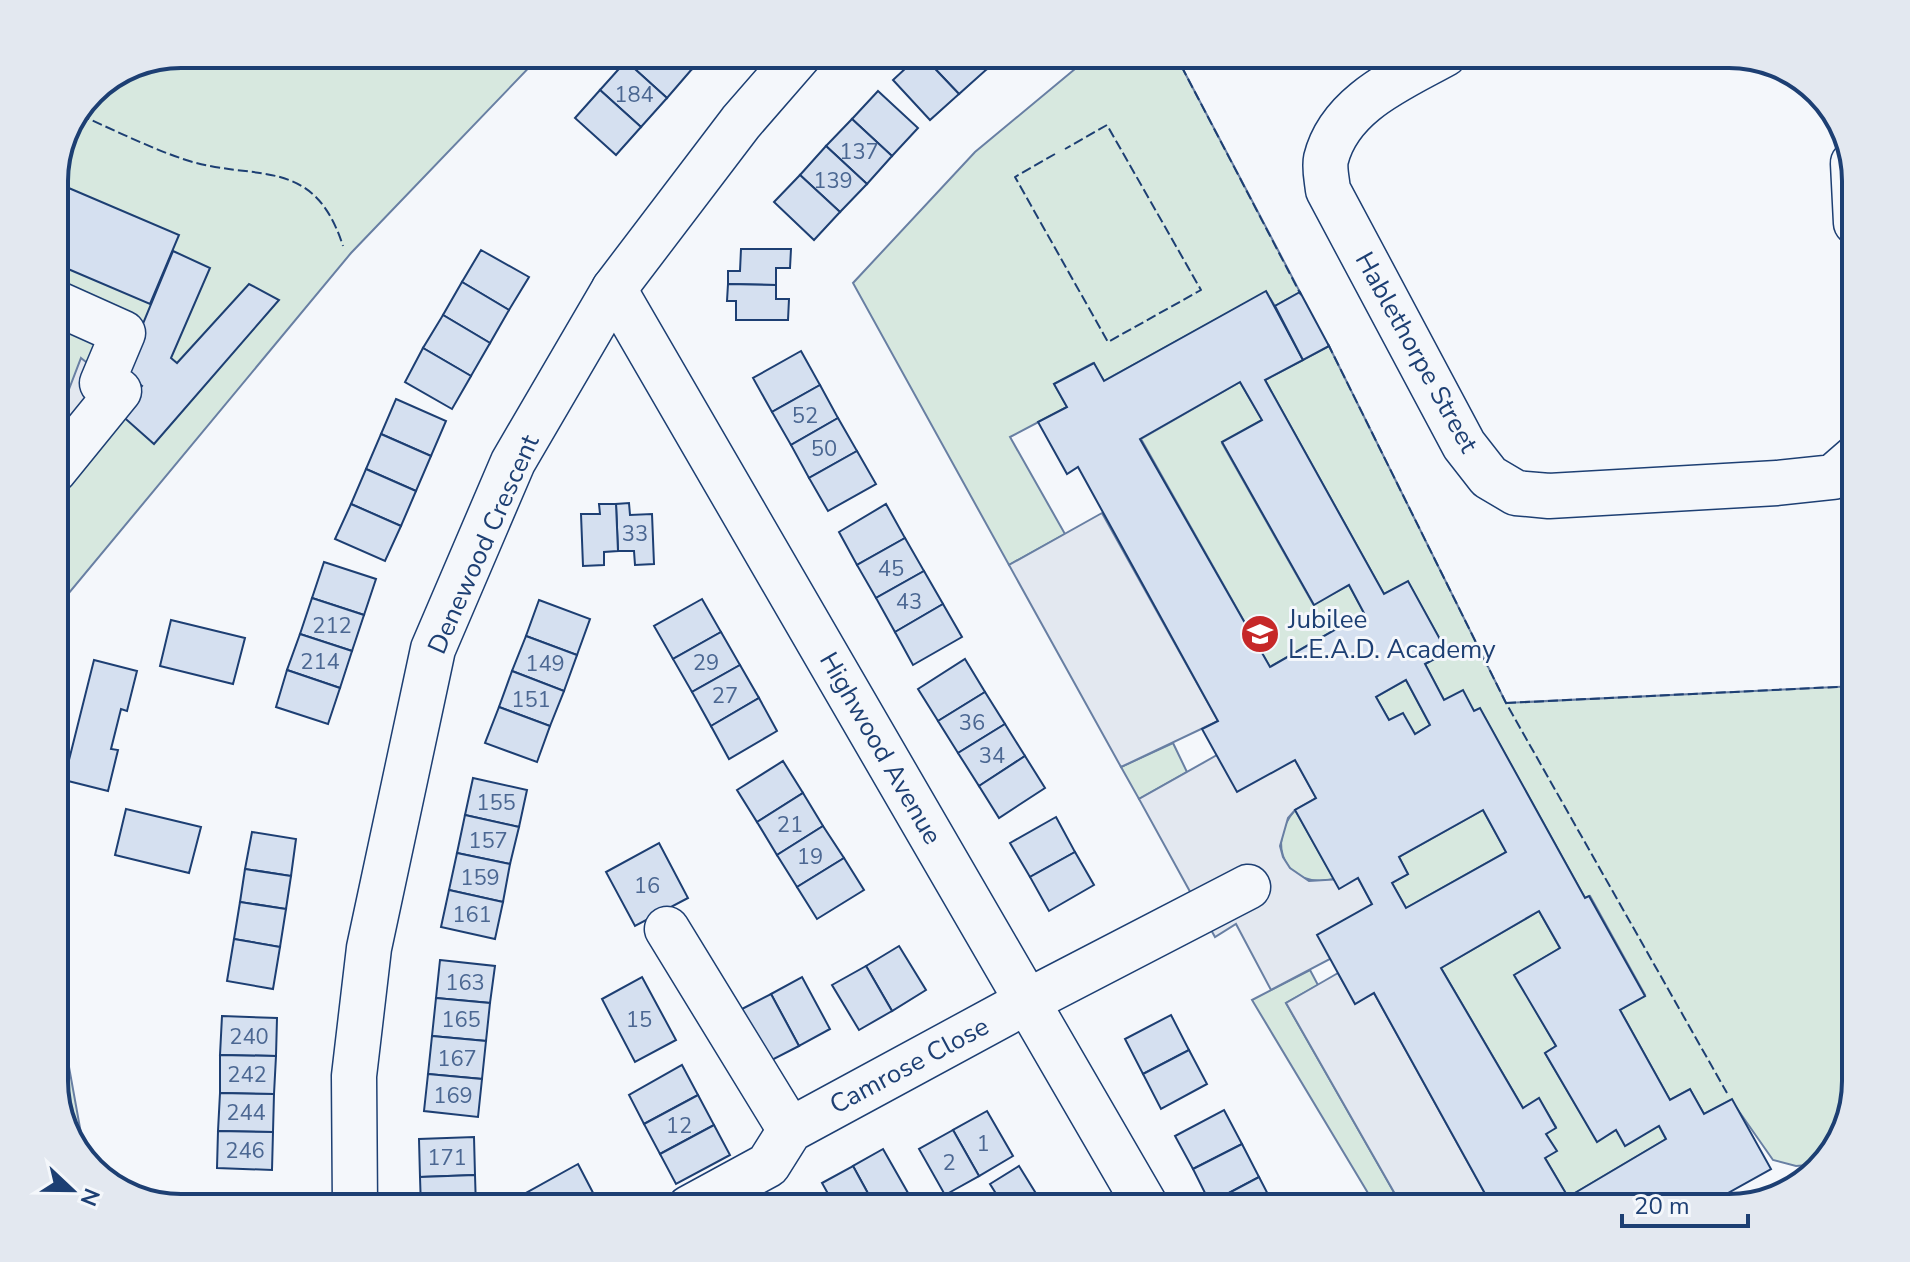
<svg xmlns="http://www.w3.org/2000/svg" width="1910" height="1262" font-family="'Nunito Sans',sans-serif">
<rect width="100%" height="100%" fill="#f4f7fb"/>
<!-- green -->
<g fill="#d7e8df" stroke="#687fa3" stroke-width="2">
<polygon points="181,54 542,54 351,253 54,611 54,173 91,91"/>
<polygon points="1093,54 1175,54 1300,292 1275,306 1266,292 1104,381 1093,363 1054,384 1067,407 1010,437 1065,534 1009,565 853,283 975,152"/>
<polygon points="1329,346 1506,703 1856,686 1856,1082 1835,1151 1821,1164 1796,1166 1773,1160 1731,1100 1704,1114 1690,1089 1670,1100 1620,1010 1645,995 1590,896 1585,898 1480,709 1474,711 1444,700 1425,664 1447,652 1408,582 1384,594 1265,380"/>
<polygon points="1240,382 1262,420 1222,443 1313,604 1349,585 1364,613 1270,667 1141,439"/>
<polygon points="1406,680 1430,725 1415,734 1389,720 1376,697"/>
<polygon points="1173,743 1187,772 1139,799 1121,767"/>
<path d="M1295 810 1334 879C1286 890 1265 844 1295 810Z"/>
<polygon points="1483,810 1506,852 1406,908 1392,883 1408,874 1399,857"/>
<polygon points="1539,911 1560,948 1515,975 1556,1046 1545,1053 1597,1141 1616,1130 1659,1126 1666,1139 1568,1197 1545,1158 1556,1151 1546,1134 1556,1127 1539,1099 1523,1108 1441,968"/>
<polygon points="1310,970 1318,985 1286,1003 1403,1208 1377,1208 1252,1000"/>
<path d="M54 984 86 1161C43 1115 54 1043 54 984Z"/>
<polygon points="1814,1171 1792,1191 1756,1201 1794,1181 1798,1172"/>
</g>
<!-- parking -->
<g fill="#e3e8f0" stroke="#687fa3" stroke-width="2">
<polygon points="81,358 131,398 54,488 54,410 66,397"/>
<polygon points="1102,513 1218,721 1121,767 1009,565"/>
<polygon points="1217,755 1295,760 1316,798 1295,810 1288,818 1280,846 1283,857 1290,868 1309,881 1358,878 1372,904 1330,959 1271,990 1236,924 1215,937 1139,799"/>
<polygon points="1338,973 1355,1003 1374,993 1493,1208 1403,1208 1286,1003"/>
</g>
<!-- building -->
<g fill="#d5e0f0" stroke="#1d3f73" stroke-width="2" fill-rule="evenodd">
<polygon points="632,54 675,54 692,69 667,98 626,61"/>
<polygon points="675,54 705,54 692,69"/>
<polygon points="921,54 973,54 987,69 959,94"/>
<polygon points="921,54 959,94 930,120 893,80"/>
<polygon points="973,54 1002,54 987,69"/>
<polygon points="626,61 667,98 641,127 600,90"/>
<polygon points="600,90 641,127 616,155 575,118"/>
<polygon points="878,91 918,128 892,156 852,119"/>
<polygon points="852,119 892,156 867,184 826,146"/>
<polygon points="826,146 867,184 840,212 800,175"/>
<polygon points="800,175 840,212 814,240 774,202"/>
<polygon points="57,183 179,235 150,304 54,263 54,190"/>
<polygon points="741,249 791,249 790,268 776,268 776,285 728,284 728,271 740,271"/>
<polygon points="481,250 529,277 509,310 462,282"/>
<polygon points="173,251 210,268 171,358 177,363 249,284 279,300 154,444 119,413 142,386 123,372"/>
<polygon points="462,282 509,310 490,343 443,315"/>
<polygon points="728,284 776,285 776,299 789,299 788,320 736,320 736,301 727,301"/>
<path d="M1266 291 1303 360 1265 380 1384 594 1408 581 1447 652 1425 664 1444 700 1463 690 1474 711 1480 708 1585 898 1589 896 1645 996 1620 1010 1670 1100 1690 1089 1704 1114 1732 1099 1771 1169 1701 1208H1493L1374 993 1355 1004 1317 935 1372 904 1358 878 1339 889 1295 810 1316 798 1295 760 1237 792 1202 729 1218 721 1078 467 1067 474 1038 422 1067 407 1054 384 1094 363 1104 381ZM1240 382 1262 420 1222 442 1314 605 1349 585 1364 613 1270 667 1140 439ZM1406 680 1430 725 1415 734 1403 713 1389 720 1376 697ZM1483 810 1506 852 1406 908 1392 883 1408 874 1399 857ZM1539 911 1560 948 1514 975 1556 1046 1545 1053 1597 1142 1616 1130 1625 1146 1659 1126 1666 1139 1568 1197 1545 1158 1557 1151 1546 1134 1556 1128 1539 1098 1523 1108 1441 968Z"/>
<polygon points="1300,292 1329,346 1303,360 1275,306"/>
<polygon points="443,315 490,343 471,376 423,348"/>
<polygon points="423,348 471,376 452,409 405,382"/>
<polygon points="801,351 820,385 772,412 753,378"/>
<polygon points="820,385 838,418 791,445 772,412"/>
<polygon points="396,399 446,421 431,456 381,434"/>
<polygon points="838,418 857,451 809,478 791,445"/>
<polygon points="381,434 431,456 416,491 366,469"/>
<polygon points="857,451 876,484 828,511 809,478"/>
<polygon points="366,469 416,491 401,526 351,504"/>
<polygon points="629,503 630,515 652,514 654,564 635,565 634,551 618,551 616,504"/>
<polygon points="351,504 401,526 385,561 335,539"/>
<polygon points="599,504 616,504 618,551 604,552 604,565 583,566 581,514 600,514"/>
<polygon points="886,504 905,538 857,565 839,532"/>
<polygon points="905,538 924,571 876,598 857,565"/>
<polygon points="324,562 376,579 364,615 312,598"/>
<polygon points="924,571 943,604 895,632 876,598"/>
<polygon points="312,598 364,615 352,651 300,634"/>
<polygon points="702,599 721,632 673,659 654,626"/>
<polygon points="539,600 590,619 577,655 526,636"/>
<polygon points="943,604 962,637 913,665 895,632"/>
<polygon points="171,620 245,638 233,684 160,666"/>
<polygon points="721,632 740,665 692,692 673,659"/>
<polygon points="300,634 352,651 340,688 287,670"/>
<polygon points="526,636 577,655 564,691 512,671"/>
<polygon points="965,659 985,692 938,721 918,689"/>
<polygon points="94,660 137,671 127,711 121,709 111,749 118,750 108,791 64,780"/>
<polygon points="740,665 759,698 711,726 692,692"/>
<polygon points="287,670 340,688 328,724 276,707"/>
<polygon points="512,671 564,691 550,726 499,707"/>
<polygon points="985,692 1005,724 958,753 938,721"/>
<polygon points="759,698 777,731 729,759 711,726"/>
<polygon points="499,707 550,726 537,762 485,743"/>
<polygon points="1005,724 1025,756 979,786 958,753"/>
<polygon points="1025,756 1045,788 999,818 979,786"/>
<polygon points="783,761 803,793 757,822 737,790"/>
<polygon points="473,778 527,790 519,827 465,815"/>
<polygon points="803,793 823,826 777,855 757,822"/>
<polygon points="126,809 201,827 189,873 115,855"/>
<polygon points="465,815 519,827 510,864 457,853"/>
<polygon points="1056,817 1075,852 1030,877 1010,843"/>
<polygon points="823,826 844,858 797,887 777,855"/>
<polygon points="252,832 296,839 291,876 245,869"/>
<polygon points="659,843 688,898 635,926 606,872"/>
<polygon points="1075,852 1094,885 1049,911 1030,877"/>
<polygon points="457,853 510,864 503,902 449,890"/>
<polygon points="844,858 864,890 817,919 797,887"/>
<polygon points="245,869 291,876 286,909 240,902"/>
<polygon points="449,890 503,902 495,939 441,927"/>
<polygon points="240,902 286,909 280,947 234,939"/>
<polygon points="234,939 280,947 273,989 227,981"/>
<polygon points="899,946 926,990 892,1011 866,966"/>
<polygon points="440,960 495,966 490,1003 436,998"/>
<polygon points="866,966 892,1011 859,1030 832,985"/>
<polygon points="642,977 676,1040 635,1062 602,999"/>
<polygon points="802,977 830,1029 799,1046 771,994"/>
<polygon points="771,994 799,1046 768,1062 740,1010"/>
<polygon points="436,998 490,1003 486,1041 432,1036"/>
<polygon points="1171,1015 1189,1050 1143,1074 1125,1039"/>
<polygon points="222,1016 277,1018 276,1056 220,1055"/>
<polygon points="432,1036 486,1041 482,1079 428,1074"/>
<polygon points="1189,1050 1207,1084 1161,1109 1143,1074"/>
<polygon points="220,1055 276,1056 274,1094 220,1093"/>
<polygon points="682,1065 698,1095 644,1124 629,1095"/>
<polygon points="428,1074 482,1079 478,1117 424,1111"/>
<polygon points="220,1093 274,1094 273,1132 218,1131"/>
<polygon points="698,1095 714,1125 660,1154 644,1124"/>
<polygon points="1224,1110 1242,1144 1193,1169 1175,1136"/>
<polygon points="987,1111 1013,1156 979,1176 953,1130"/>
<polygon points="714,1125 730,1155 676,1184 660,1154"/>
<polygon points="953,1130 979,1176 945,1195 919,1149"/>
<polygon points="218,1131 273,1132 272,1170 217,1168"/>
<polygon points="474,1137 475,1175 420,1177 419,1139"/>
<polygon points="1242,1144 1259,1177 1210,1203 1193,1169"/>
<polygon points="883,1149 912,1200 898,1208 876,1208 853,1166"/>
<polygon points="578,1164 601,1208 534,1208 526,1193"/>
<polygon points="853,1166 876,1208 836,1208 822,1183"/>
<polygon points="1019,1166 1040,1200 1027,1208 1005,1208 990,1184"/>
<polygon points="475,1175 476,1208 421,1208 420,1177"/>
<polygon points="1259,1177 1275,1208 1213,1208 1210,1203"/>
</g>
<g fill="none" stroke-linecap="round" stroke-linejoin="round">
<defs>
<g id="minor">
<path d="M1445 54C1400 79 1340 103 1326 159 1324 168 1327 180 1328 190L1464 445 1489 477 1516 493 1549 496 1777 483 1833 477 1856 457"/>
<polyline points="1853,163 1856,223"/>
<polyline points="614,289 1147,1208"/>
<polyline points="54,302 123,333 102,383 119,391 54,471"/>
<polyline points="667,929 790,1130"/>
<polyline points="355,1208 354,1076 369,948 433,649 513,462 614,289 741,122 800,54"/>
<polyline points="689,1208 768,1165 790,1130 1028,1001 1248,887"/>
</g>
</defs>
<!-- minor casing -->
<use href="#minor" stroke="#1d3f73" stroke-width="47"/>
<!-- minor -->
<use href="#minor" stroke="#f4f7fb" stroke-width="44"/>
<!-- fence -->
<g stroke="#1d3f73" stroke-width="2" stroke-dasharray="10 4" stroke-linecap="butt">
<polyline points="1175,54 1301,295"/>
<path d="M80 115C114 130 148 147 183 159 254 183 313 153 343 246"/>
<polyline points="1055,154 1015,177 1108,342 1201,290 1107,125 1065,149"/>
<polyline points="1328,344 1506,703 1727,1093"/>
<polyline points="54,401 66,397"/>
<polyline points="1506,703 1856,686"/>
</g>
</g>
<!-- icons -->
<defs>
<symbol id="school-disc" viewBox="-11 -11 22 22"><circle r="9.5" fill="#c62828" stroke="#f4f7fb"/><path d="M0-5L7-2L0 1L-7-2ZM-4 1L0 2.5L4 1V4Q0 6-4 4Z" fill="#fff"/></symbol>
</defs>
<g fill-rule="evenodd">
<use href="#school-disc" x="1238" y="612" width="44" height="44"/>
</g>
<g text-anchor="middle" stroke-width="6" stroke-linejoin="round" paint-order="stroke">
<!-- number labels -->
<g font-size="22" fill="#4b6792">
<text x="634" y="102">184</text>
<text x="859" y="159">137</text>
<text x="833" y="188">139</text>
<text x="805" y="423">52</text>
<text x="824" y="456">50</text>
<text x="635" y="541">33</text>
<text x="891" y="576">45</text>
<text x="909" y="609">43</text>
<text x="332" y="633">212</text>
<text x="320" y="669">214</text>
<text x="706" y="670">29</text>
<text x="545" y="671">149</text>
<text x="725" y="703">27</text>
<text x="531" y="707">151</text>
<text x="972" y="730">36</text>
<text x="992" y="763">34</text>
<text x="496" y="810">155</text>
<text x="790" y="832">21</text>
<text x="488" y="848">157</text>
<text x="810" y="864">19</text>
<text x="480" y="885">159</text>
<text x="647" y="893">16</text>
<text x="472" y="922">161</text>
<text x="465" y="990">163</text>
<text x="461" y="1027">165</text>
<text x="639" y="1027">15</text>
<text x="249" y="1044">240</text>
<text x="457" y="1066">167</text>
<text x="247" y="1082">242</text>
<text x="453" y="1103">169</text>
<text x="246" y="1120">244</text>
<text x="679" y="1133">12</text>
<text x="983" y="1151">1</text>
<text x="245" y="1158">246</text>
<text x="447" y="1165">171</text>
<text x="949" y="1170">2</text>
</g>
<!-- street labels -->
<g font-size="26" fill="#1d3f73" stroke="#f4f7fb">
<text transform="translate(1417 352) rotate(61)" y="9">Hablethorpe Street</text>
<text transform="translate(483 544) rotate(-66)" y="9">Denewood Crescent</text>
<text transform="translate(881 748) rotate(60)" y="9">Highwood Avenue</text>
<text transform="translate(909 1065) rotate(-28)" y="9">Camrose Close</text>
</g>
<!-- poi labels -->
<g font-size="26" fill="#1d3f73" stroke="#f4f7fb" text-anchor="start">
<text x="1288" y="628">Jubilee<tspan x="1288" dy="30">L.E.A.D. Academy</tspan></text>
</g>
</g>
<!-- crop -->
<path d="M0 0H1910V1262H0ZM181 68H1729A113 113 0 0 1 1842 181V1081A113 113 0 0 1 1729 1194H181A113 113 0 0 1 68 1081V181A113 113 0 0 1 181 68Z" fill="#e3e8f0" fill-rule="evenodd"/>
<path fill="none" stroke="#1d3f73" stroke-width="4" d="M181 68H1729A113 113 0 0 1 1842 181V1081A113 113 0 0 1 1729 1194H181A113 113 0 0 1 68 1081V181A113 113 0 0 1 181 68Z"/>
<!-- north arrow -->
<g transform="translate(72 1190) rotate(112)" stroke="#f4f7fb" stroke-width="6" paint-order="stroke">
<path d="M0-6L14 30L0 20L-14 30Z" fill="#1d3f73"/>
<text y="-12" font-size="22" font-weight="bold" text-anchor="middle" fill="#1d3f73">N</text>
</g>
<!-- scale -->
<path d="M1622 1214v12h126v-12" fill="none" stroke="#1d3f73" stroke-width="4"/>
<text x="1634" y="1214" font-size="24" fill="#1d3f73" stroke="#f4f7fb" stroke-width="6" paint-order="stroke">20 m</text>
</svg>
